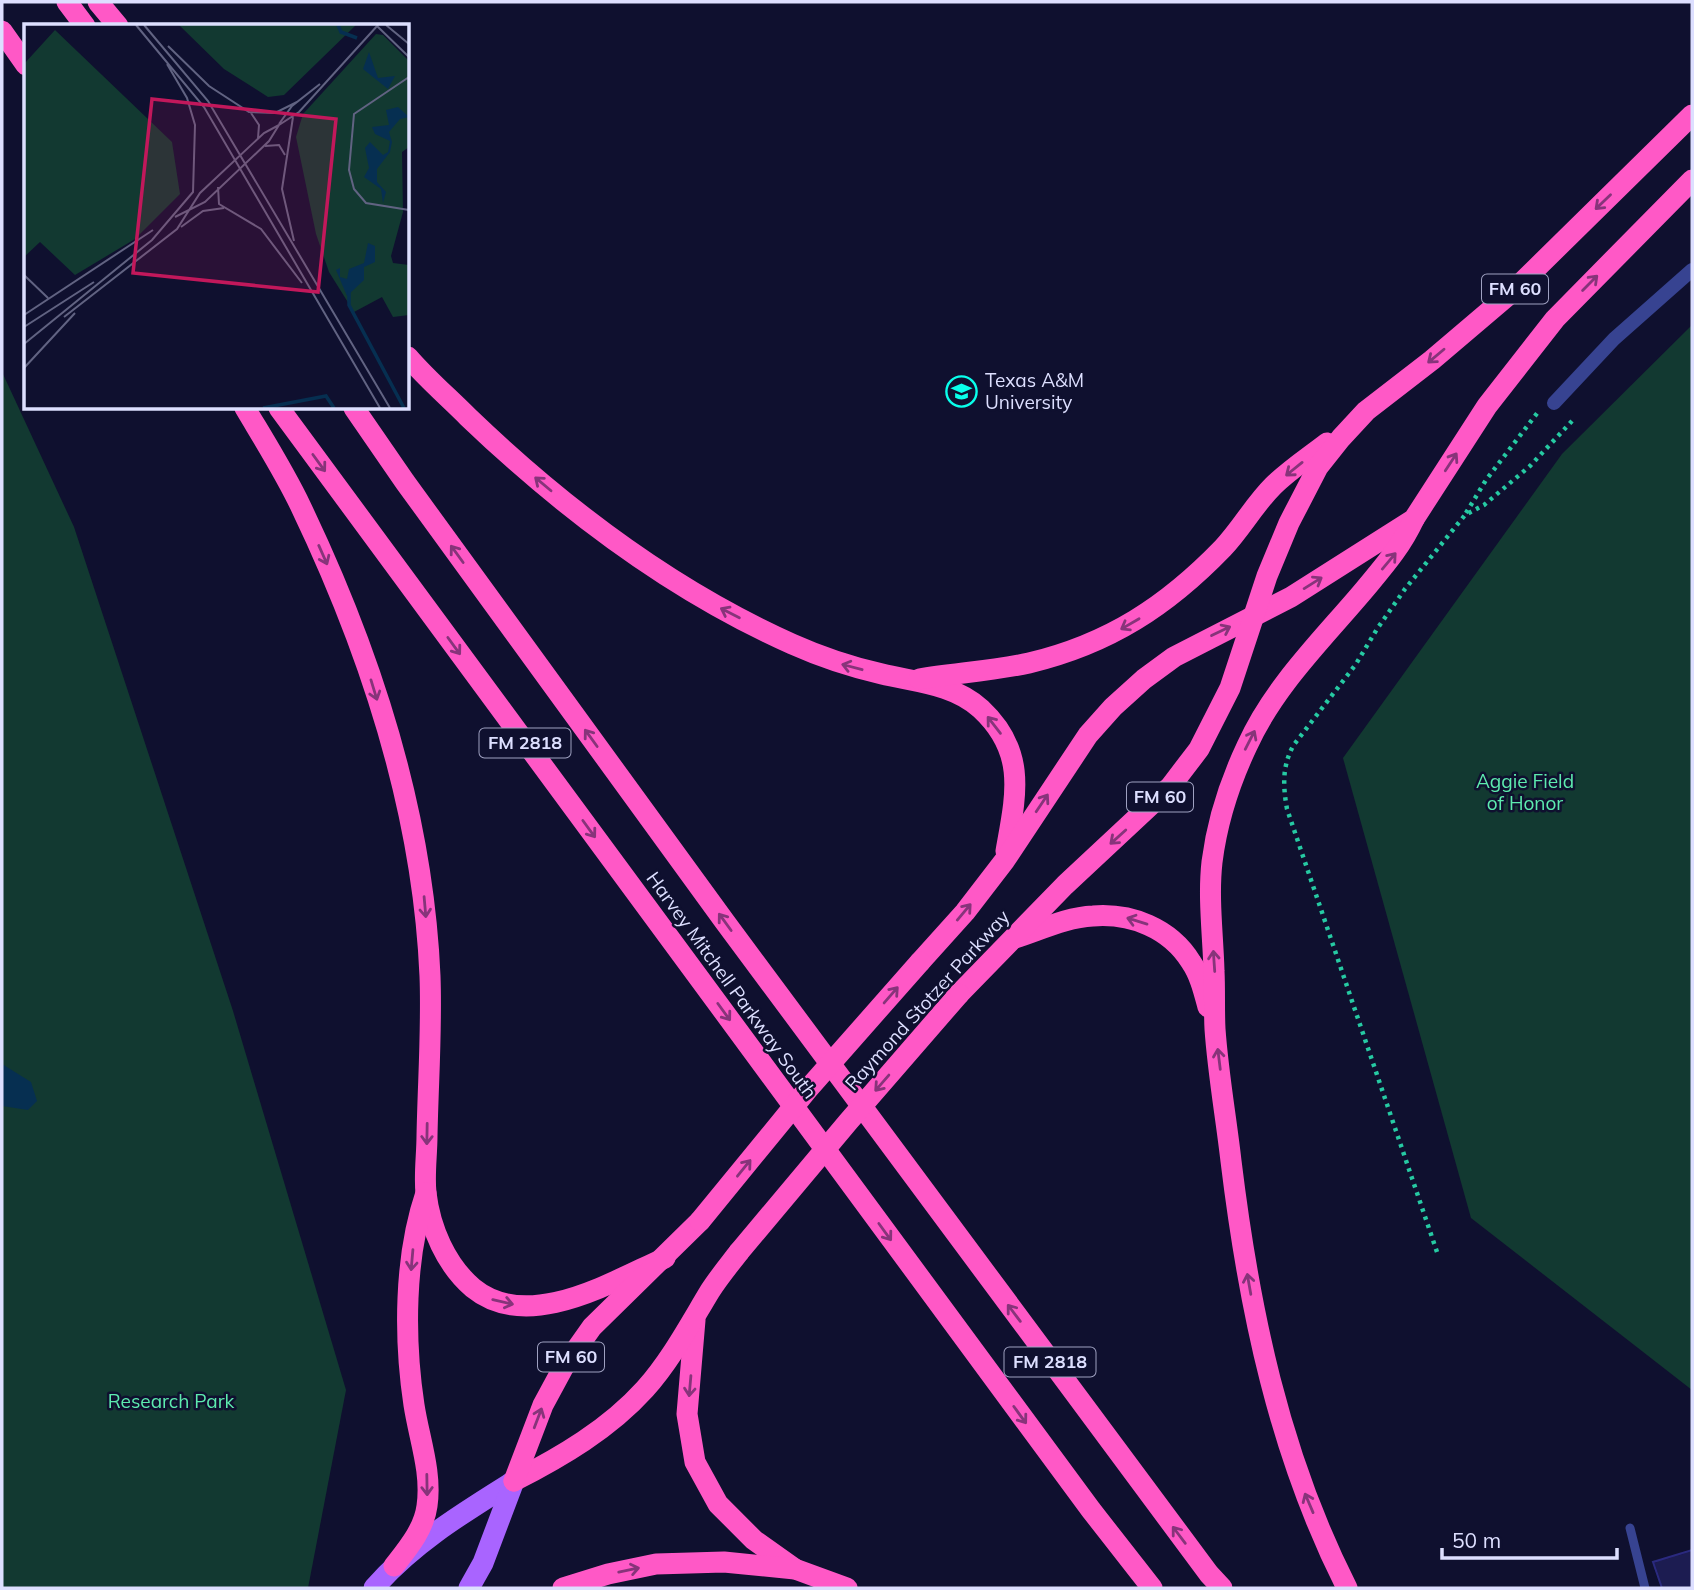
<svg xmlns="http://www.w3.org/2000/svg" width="1694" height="1590" font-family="Mulish,sans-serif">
<defs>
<filter id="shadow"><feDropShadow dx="8" dy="4.5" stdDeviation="3.5" flood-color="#0009"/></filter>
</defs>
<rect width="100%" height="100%" fill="#0f102f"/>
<!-- green -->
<g fill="#123931">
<polygon points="1692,325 1692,1390 1471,1218 1343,758 1562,454"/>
<polygon points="2,372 74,527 233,1011 346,1390 308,1588 2,1588"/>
</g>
<!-- water -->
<polygon fill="#062f51" points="2,1064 31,1082 37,1101 28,1110 2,1106"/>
<!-- building -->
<polygon fill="#1b1a51" stroke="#2b2a7f" stroke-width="2" filter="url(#shadow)" points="1692,1550 1692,1588 1662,1588 1653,1562"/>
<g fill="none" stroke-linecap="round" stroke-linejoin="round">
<!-- path -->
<g stroke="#26caa3" stroke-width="4.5" stroke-dasharray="3.5 5" stroke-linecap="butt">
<polyline points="1466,513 1486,480 1538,412"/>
<path d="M1437 1252 1287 809C1283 786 1282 767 1293 746L1356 664 1377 629 1405 589 1465 515 1484 505 1530 466 1572 421"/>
</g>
<!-- lane -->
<polyline stroke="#374391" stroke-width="9" points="1630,1528 1645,1588"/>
<!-- street -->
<polyline stroke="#374391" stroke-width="14" points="1554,403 1614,339 1692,270"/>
<!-- primary -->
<g stroke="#a964ff" stroke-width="21">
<path d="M374 1588C413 1543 463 1513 514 1481"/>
<polyline points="469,1588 483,1563 514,1481"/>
</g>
<!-- highway -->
<g stroke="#ff58c6" stroke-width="21">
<polyline points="67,2 85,26"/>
<polyline points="98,2 118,26"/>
<polyline points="2,31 26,65"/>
<path d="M408 357C426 378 448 397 468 417 563 508 671 590 792 644 821 657 851 667 882 674 915 682 954 684 981 709 1027 752 1016 795 1006 851"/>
<path d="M245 408C264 440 285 473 301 507 371 653 423 814 430 976 432 1029 428 1083 427 1136 427 1154 424 1175 426 1193 430 1228 446 1265 473 1288 528 1333 611 1282 665 1258"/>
<polyline points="279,408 1091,1510 1152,1588"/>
<polyline points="354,408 405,482 725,922 1209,1574 1222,1588"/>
<path d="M919 679C955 673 993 671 1029 663 1109 644 1167 606 1223 548 1241 529 1254 505 1273 486 1289 470 1309 457 1327 443"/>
<path d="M1015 938C1040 930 1067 917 1093 916 1131 913 1170 928 1191 962 1200 975 1204 992 1208 1007"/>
<polyline points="920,962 965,912 1005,860 1088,735 1113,707 1144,679 1174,657 1291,597 1414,519 1487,406 1555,319 1692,180"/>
<polyline points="959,994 1065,885 1170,787 1199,749 1230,688 1267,576 1289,523 1318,467 1341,438 1366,411 1432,360 1512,292 1692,115"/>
<polyline points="695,1320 687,1414 695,1462 718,1504 754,1540 795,1569"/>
<path d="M514 1481C561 1457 609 1429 645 1389 671 1360 690 1324 710 1291 719 1277 729 1265 739 1252"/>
<polyline points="514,1481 543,1405 563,1368 592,1327 700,1221"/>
<path d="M394 1566C408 1548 424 1529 427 1506 432 1472 419 1438 414 1405 404 1339 404 1257 426 1193"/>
<polyline points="563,1588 608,1574 656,1564 724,1562 795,1569 847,1588"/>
<path d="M1347 1588C1279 1454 1249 1309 1231 1161 1226 1117 1218 1073 1215 1029 1214 1010 1215 991 1214 971 1213 935 1208 898 1212 862 1217 822 1230 782 1247 746 1274 686 1323 639 1365 589 1384 566 1401 547 1414 519"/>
</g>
<!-- highway-bridge -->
<g stroke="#ff58c6" stroke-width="21">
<polyline points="700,1221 808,1089 920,962"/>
<polyline points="739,1252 848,1122 959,994"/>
</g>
</g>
<!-- one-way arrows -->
<defs><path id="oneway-shaft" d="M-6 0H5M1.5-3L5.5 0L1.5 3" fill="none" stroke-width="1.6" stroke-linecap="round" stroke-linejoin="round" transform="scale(1.75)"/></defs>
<g stroke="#87347a">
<use href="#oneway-shaft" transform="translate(1603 202) rotate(136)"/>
<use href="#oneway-shaft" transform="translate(1590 283) rotate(-45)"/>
<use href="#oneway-shaft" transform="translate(1436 356) rotate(140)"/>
<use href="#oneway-shaft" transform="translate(1451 462) rotate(-57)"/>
<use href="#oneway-shaft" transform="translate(319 463) rotate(54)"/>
<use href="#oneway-shaft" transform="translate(1294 469) rotate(141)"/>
<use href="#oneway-shaft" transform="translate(543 484) rotate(-140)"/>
<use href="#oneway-shaft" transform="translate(457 554) rotate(-126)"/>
<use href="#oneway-shaft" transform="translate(323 555) rotate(66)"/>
<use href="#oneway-shaft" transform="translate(1389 561) rotate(-50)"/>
<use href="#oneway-shaft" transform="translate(1313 583) rotate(-32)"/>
<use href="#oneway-shaft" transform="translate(730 613) rotate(-153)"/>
<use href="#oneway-shaft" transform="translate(1130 624) rotate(150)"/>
<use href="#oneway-shaft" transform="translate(1221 631) rotate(-26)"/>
<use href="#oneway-shaft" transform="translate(454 646) rotate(54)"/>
<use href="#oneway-shaft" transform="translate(852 667) rotate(-165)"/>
<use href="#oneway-shaft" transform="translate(374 690) rotate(73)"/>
<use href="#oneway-shaft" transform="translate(994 725) rotate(-128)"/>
<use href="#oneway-shaft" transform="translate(591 738) rotate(-126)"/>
<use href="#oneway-shaft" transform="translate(1250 740) rotate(-63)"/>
<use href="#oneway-shaft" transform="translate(1042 803) rotate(-56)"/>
<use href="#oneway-shaft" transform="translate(589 829) rotate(54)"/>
<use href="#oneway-shaft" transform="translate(1118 837) rotate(138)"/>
<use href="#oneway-shaft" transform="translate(425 907) rotate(85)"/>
<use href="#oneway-shaft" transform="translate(964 912) rotate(-50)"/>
<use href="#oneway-shaft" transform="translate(1137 921) rotate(-163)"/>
<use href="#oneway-shaft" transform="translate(725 922) rotate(-126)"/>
<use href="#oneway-shaft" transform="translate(1214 961) rotate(-94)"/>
<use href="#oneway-shaft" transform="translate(891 995) rotate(-49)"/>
<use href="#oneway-shaft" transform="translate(724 1012) rotate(54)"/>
<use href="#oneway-shaft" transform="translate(1219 1059) rotate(-97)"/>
<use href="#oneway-shaft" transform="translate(882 1083) rotate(131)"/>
<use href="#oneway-shaft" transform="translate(427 1134) rotate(91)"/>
<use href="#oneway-shaft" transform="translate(744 1168) rotate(-51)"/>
<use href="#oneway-shaft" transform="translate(885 1232) rotate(54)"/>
<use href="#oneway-shaft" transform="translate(412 1260) rotate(95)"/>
<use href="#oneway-shaft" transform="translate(1249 1284) rotate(-100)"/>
<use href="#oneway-shaft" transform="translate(503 1302) rotate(13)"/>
<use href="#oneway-shaft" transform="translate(1014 1313) rotate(-127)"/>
<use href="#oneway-shaft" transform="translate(690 1386) rotate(95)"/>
<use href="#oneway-shaft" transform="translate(1020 1415) rotate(54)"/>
<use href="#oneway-shaft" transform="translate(538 1418) rotate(-69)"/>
<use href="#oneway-shaft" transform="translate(427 1485) rotate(89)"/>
<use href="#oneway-shaft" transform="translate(1309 1503) rotate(-113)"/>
<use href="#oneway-shaft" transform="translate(1179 1535) rotate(-127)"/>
<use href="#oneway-shaft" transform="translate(629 1570) rotate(-12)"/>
</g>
<!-- icons -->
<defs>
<symbol id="university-ring" viewBox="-11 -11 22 22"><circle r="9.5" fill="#0f102f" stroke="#09ffeb" stroke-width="1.5"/><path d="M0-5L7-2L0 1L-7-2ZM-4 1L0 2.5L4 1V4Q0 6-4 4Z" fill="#09ffeb"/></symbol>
</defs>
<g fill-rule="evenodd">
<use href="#university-ring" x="944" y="374" width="35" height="35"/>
</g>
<g text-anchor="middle" stroke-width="5" stroke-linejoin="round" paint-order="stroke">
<!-- shield labels -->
<g fill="#0f102f" stroke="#9fa1c1" stroke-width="2">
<rect x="1482" y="274.5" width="66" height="29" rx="5"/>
<rect x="479.5" y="728.5" width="91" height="29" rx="5"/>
<rect x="1127" y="782.5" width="66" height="29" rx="5"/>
<rect x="538" y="1342.5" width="66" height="29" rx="5"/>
<rect x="1004.5" y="1347.5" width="91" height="29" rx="5"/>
</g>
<g font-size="18" font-weight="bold" fill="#dddfff">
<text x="1515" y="295">FM 60</text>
<text x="525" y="749">FM 2818</text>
<text x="1160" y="803">FM 60</text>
<text x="571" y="1363">FM 60</text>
<text x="1050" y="1368">FM 2818</text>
</g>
<!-- poi labels -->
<g font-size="19" fill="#dddfff" stroke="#0f102f" text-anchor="start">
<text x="985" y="387">Texas A&amp;M<tspan x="985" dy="22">University</tspan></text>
</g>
<!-- park labels -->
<g font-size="19" fill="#5debae" stroke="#0f102f">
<text x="1525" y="788">Aggie Field<tspan x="1525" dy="22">of Honor</tspan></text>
<text x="171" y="1408">Research Park</text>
</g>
<!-- street labels -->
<g font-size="19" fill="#dddfff" stroke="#0f102f">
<text transform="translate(732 985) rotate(54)" y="7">Harvey Mitchell Parkway South</text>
<text transform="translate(927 1000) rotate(-48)" y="7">Raymond Stotzer Parkway</text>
</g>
</g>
<!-- overview -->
<g transform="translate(24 24)">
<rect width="385" height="385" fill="#0f102f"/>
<path d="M155 1H332L260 71 244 73 200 45ZM31 6 148 118 156 170 111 215 51 251 16 218 0 233V40ZM352 10 359 11 385 37V123L378 128 379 188 367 232 369 239 385 241V291L369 293 358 273 330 288 305 248 292 210 272 113 279 90Z" fill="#123931"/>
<path d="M345 28 354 54 371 52 364 65 339 45ZM374 83 385 93 376 95 365 108 368 118 366 128 353 145V158L362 168 359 179 357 165 340 153 345 144 341 124 346 118 359 131 364 128 366 117 351 110 348 103 365 101 362 86ZM344 219 351 222V238L340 243V256L323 272 312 246 316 244V253L323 255 325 245 340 239Z" fill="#062f51"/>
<path fill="none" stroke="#062f51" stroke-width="3.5" d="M314 1 317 8 333 14M325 267V281L380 384M239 384 302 372 310 384"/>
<path fill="none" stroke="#616382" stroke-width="2" d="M112 1 180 83 356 384M120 1 184 77 366 384M362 1 385 20M353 2 385 33M144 22 185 62 225 88 251 89 273 78M385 53 330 90 325 146 330 165 342 179 385 186M227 89 235 101 234 114M269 93 258 165 270 217M255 100 268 82 296 60M255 101 275 88 354 1M241 122 255 121 261 131M194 163 195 180 237 205 278 259M151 193 181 178 245 117 255 101M157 203 179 187 200 184M0 251 24 274M0 291 129 206M40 293 153 205 176 169 240 109 255 101M0 303 70 258M0 320 128 216 169 168 171 101 163 74 143 40M0 344 51 289"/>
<path fill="#c2185b" fill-opacity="0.15" stroke="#c2185b" stroke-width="3.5" d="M128 75 312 95 294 268 109 249Z"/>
<rect width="385" height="385" fill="none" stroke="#dddfff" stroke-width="3.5"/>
</g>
<!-- border -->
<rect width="1694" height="1590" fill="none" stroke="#dddfff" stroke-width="7"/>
<!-- scale -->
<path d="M1442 1548v10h175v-10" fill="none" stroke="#dddfff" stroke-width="3.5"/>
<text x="1452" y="1548" font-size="21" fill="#dddfff" stroke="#0f102f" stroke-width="5" paint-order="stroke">50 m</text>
</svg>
